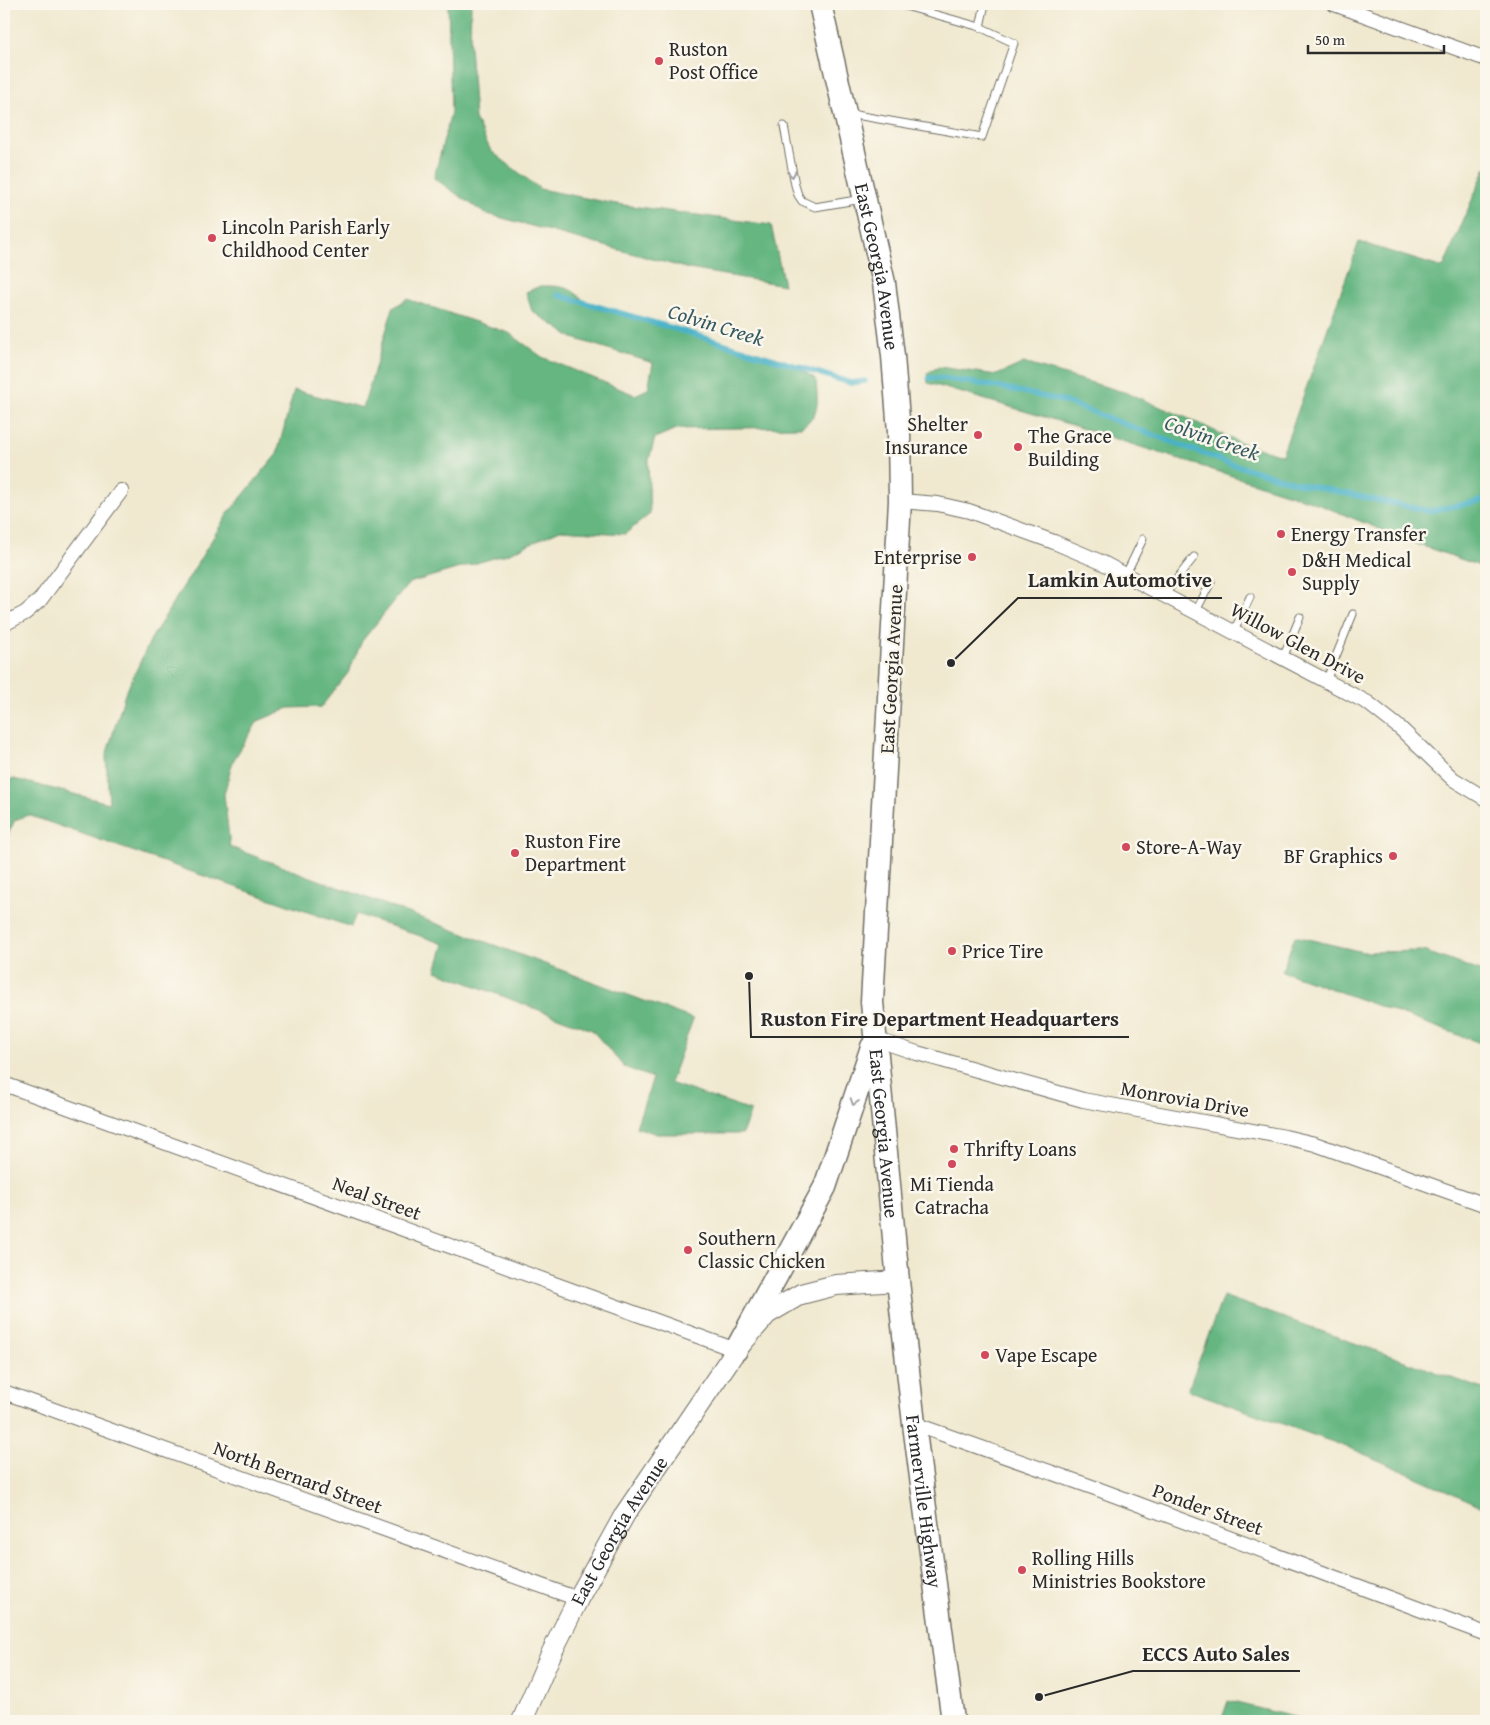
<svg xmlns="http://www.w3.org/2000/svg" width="1490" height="1725" font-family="'Gentium Book Plus',serif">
<rect width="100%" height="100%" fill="#fbf7ec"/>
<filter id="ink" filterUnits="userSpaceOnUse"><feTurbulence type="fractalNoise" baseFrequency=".02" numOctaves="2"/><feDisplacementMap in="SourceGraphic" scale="10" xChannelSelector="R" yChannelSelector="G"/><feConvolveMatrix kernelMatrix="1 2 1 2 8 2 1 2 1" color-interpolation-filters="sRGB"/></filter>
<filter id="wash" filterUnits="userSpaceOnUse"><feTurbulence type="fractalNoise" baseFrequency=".0096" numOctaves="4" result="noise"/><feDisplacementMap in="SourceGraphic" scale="20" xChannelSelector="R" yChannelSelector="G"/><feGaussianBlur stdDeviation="1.12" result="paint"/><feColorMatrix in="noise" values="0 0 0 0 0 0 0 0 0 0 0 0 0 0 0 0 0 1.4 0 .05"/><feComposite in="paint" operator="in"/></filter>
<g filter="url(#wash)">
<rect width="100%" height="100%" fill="#f0e9d0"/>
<!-- forest -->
<g fill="#65b681" stroke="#487056">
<polygon points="448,4 471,4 470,45 475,119 491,151 540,189 616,204 771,225 784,285 689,269 484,213 434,178 451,112"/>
<polygon points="1486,167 1486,568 1414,543 1308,500 1065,423 928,383 927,373 939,367 997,375 1024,363 1127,393 1187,418 1238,442 1282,455 1359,242 1443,268"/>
<path d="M540 286C563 286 571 286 587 304L685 330 784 360 816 379C817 401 822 414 801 427L676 429 655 438 648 463 650 514 625 534 560 530 507 554 409 583 362 641 348 673 321 707 289 708 258 721 233 761 224 794 230 847 693 1019 670 1083 751 1111 742 1134H657L636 1127 653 1078 624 1067 592 1030 436 971 444 944 356 914 351 927 28 815 15 820 4 842V780L14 779 109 803 106 756 125 694 151 639 227 515 277 454 294 390 363 408 393 308 407 299 509 333 542 357 635 395 648 389 653 363 573 338 532 311 526 292Z"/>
<polygon points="1295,936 1363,952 1423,951 1486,973 1486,1045 1282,971"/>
<polygon points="1223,1296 1486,1390 1486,1508 1355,1450 1188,1390"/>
<polygon points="1228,1701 1311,1721 1221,1721"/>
</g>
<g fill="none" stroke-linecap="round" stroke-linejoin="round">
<!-- stream -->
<g stroke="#4ab2c8" stroke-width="5.5">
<polyline points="558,295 686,332 851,383 865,381"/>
<polyline points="929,378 941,378 1000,387 1063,401 1228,463 1301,484 1429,511 1486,500"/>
</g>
</g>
</g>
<g filter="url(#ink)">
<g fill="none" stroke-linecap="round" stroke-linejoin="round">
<defs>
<g id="lane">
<polyline points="898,4 980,27 985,4"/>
<polyline points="850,114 982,137 1014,43 980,27"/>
<polyline points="784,126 795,185 798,195 802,201 815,207 862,199"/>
<polyline points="1126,574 1143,539"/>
<polyline points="1165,594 1194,557"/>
<polyline points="1196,611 1211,582"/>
<polyline points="1234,631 1250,597"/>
<polyline points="1283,658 1300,617"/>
<polyline points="1326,681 1353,614"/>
</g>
<g id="street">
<polyline points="1334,4 1486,59"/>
<polyline points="900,501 938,504 969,511 1054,542 1101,562 1368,703 1401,729 1453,779 1486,799"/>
<polyline points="4,624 25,613 40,600 121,491"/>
<polyline points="875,1039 917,1053 1083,1100 1285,1137 1315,1144 1486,1205"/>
<polyline points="4,1084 736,1350"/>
<polyline points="4,1392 578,1599"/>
<polyline points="914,1424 1095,1488 1486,1634"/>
</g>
<g id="secondary">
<path id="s1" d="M522 1721 551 1654 578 1599 625 1514 736 1350 767 1314 801 1294 836 1285 898 1281"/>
</g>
<g id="primary">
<path id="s2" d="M820 4 884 283 893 356 899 432 900 501 872 1002 898 1281 914 1424 953 1721"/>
<polyline points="736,1350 825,1187 872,1047"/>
</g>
</defs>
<!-- lane casing -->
<use href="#lane" stroke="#706e65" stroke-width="9"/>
<!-- street casing -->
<use href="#street" stroke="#706e65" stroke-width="16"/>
<!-- secondary casing -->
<use href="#secondary" stroke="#706e65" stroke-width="22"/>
<!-- primary casing -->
<use href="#primary" stroke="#706e65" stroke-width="25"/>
<!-- lane -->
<use href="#lane" stroke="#fff" stroke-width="7"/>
<!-- street -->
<use href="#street" stroke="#fff" stroke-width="14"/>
<!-- secondary -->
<use href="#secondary" stroke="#fff" stroke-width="20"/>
<!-- primary -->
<use href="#primary" stroke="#fff" stroke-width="22"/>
</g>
<!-- one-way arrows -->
<defs><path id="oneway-chevron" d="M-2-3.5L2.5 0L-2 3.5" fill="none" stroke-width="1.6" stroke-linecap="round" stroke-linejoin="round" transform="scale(1.25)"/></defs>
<g stroke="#a0a0a0">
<use href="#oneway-chevron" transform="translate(792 174) rotate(80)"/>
<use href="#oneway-chevron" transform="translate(854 1102) rotate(108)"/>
</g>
</g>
<!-- markers -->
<g fill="#d1495b" stroke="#fbf7ec" stroke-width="2">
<circle cx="659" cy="61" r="5"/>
<circle cx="212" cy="238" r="5"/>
<circle cx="978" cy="435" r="5"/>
<circle cx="1018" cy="447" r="5"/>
<circle cx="1281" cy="534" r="5"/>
<circle cx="972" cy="557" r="5"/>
<circle cx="1292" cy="572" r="5"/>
<circle cx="1126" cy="847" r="5"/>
<circle cx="515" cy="853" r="5"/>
<circle cx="1393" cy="856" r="5"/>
<circle cx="952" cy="951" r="5"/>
<circle cx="954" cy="1149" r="5"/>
<circle cx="952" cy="1164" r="5"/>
<circle cx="688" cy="1250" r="5"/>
<circle cx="985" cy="1355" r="5"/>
<circle cx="1022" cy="1570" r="5"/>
</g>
<g text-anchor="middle" stroke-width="5" stroke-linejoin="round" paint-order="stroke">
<!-- poi labels -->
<g font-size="20" fill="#2b2b2b" stroke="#fbf7ec" text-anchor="start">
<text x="669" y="56">Ruston<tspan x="669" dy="23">Post Office</tspan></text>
<text x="222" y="234">Lincoln Parish Early<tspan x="222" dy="23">Childhood Center</tspan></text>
<text x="968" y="431" text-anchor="end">Shelter<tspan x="968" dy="23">Insurance</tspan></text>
<text x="1028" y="443">The Grace<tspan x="1028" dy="23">Building</tspan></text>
<text x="1291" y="541">Energy Transfer</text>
<text x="962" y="564" text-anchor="end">Enterprise</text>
<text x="1302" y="567">D&amp;H Medical<tspan x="1302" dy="23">Supply</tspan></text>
<text x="525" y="848">Ruston Fire<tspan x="525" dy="23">Department</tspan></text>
<text x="1136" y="854">Store-A-Way</text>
<text x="1383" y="863" text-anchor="end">BF Graphics</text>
<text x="962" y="958">Price Tire</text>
<text x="964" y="1156">Thrifty Loans</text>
<text x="952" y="1191" text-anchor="middle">Mi Tienda<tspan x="952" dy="23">Catracha</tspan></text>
<text x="698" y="1245">Southern<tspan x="698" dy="23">Classic Chicken</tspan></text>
<text x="995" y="1362">Vape Escape</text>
<text x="1032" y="1565">Rolling Hills<tspan x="1032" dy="23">Ministries Bookstore</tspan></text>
</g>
<!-- street labels -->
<g font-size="20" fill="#2b2b2b" stroke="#fbf7ec">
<text dy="7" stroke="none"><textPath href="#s2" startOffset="269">East Georgia Avenue</textPath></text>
<text transform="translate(1298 643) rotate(28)" y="7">Willow Glen Drive</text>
<text transform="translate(891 669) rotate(-87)" y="7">East Georgia Avenue</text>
<text transform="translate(1185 1099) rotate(10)" y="7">Monrovia Drive</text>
<text dy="7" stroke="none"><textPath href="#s2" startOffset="1139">East Georgia Avenue</textPath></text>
<text transform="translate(377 1198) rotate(20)" y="7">Neal Street</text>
<text transform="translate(298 1477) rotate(20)" y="7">North Bernard Street</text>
<text dy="7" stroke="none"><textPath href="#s2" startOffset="1509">Farmerville Highway</textPath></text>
<text transform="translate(1208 1509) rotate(20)" y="7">Ponder Street</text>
<text dy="7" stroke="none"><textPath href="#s1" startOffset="214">East Georgia Avenue</textPath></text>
</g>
<!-- water labels -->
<g font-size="21" font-style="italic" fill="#365a62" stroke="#fbf7ec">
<text transform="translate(716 325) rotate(17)" y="7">Colvin Creek</text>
<text transform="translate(1212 438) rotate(19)" y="7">Colvin Creek</text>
</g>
</g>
<!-- callouts -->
<path fill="none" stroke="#2b2b2b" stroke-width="2" d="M951 663L1018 598H1222M749 976L751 1037H1129M1039 1697L1133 1671H1300"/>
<g fill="#2b2b2b" stroke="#fbf7ec" stroke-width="2">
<circle cx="951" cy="663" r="5"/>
<circle cx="749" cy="976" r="5"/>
<circle cx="1039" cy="1697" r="5"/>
</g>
<g font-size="21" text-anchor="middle" font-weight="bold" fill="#2b2b2b" stroke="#fbf7ec" stroke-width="5" stroke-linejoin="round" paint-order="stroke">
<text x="1120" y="587">Lamkin Automotive</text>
<text x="940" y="1026">Ruston Fire Department Headquarters</text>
<text x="1216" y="1661">ECCS Auto Sales</text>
</g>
<!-- margin -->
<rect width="1490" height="1725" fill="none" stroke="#fbf7ec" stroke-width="20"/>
<!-- scale -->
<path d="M1308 45v8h136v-8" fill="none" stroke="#2b2b2b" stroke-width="2.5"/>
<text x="1315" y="45" font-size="15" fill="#2b2b2b" stroke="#fbf7ec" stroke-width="4" paint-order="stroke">50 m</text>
</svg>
